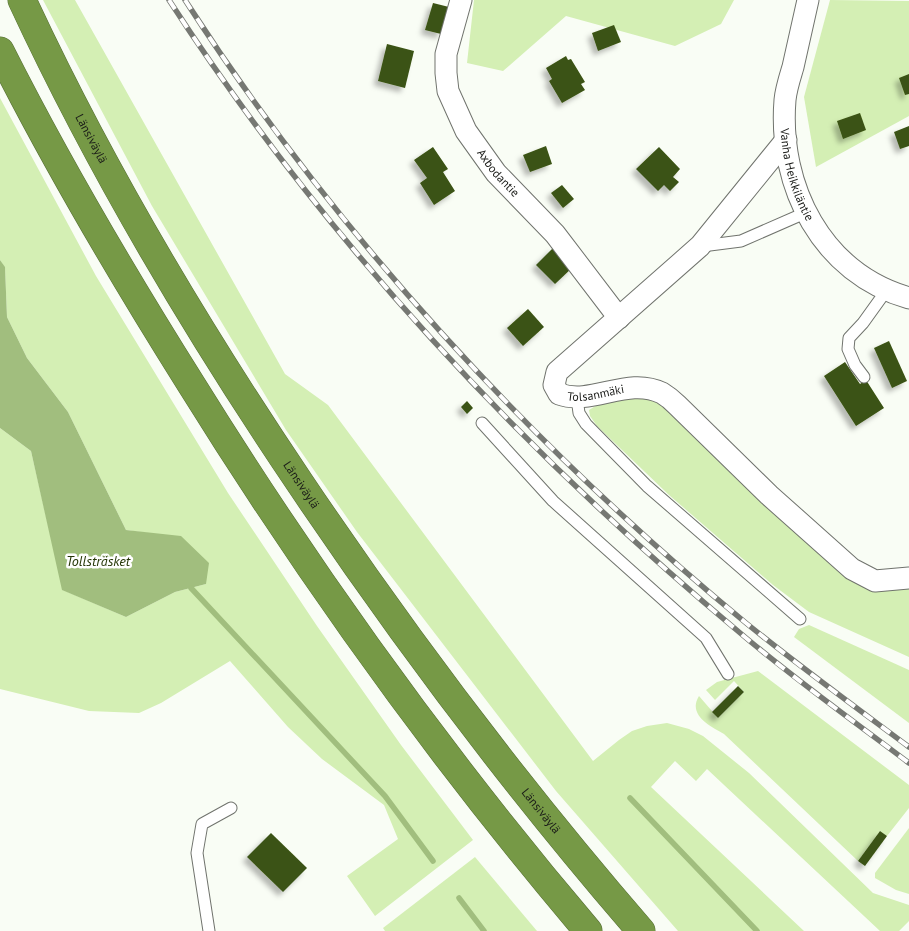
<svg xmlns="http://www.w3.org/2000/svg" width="909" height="931" font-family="'PT Sans',sans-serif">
<defs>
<filter id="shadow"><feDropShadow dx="-4.5" dy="4.5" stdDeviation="2.5" flood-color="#0004"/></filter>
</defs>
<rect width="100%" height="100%" fill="#f9fdf5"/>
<!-- green -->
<g fill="#d4efb4">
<polygon points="43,0 75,0 285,374 328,405 593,761 619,740 632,731 647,726 667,723 689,729 703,736 749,773 873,893 909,905 909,921 899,931 880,931 707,769 696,781 675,761 651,787 804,931 678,931 556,791 357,532 286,430 152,206"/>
<polygon points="474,0 734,0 721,24 675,46 566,16 503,71 467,63"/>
<polygon points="830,0 909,1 909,116 816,167 804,97"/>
<polygon points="0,98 96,276 228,493 317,626 401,745 473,840 375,916 347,876 398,839 384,805 322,759 288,727 230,661 161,703 139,713 89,711 0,689 0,428 31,451 63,590 126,617 175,592 206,584 147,533 126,530 68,412 27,358 7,317 5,268 0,260"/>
<path d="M636 395 659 399 837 564 909 584V657L809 612 773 585 669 495 597 426 590 416 589 410C603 401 619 397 636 395Z"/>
<polygon points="809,625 909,670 909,723 794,637 799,629"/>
<path d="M758 671 909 785V808L887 836 880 831 858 861 724 734C711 727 687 715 699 696L718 718 744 692 734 681 715 700 706 690 717 682Z"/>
<polygon points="909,828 909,894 896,890 875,878 875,873"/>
<polygon points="475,857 537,931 385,931 383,928"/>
</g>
<!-- water -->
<polygon fill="#a1be7e" points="0,260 5,267 7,317 27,358 68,412 126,530 181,536 209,563 206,584 175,592 126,617 62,590 31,451 0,428"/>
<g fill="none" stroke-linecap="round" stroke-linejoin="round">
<!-- stream -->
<g stroke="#a1be7e" stroke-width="5.5">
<polyline points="191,588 385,796 433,861"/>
<polyline points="630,798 757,931"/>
<polyline points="459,898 484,931"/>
</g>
</g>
<!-- building -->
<g fill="#3b5313" filter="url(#shadow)">
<polygon points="433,3 449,7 441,34 425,30"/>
<polygon points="614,25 621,42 598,51 592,33"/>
<polygon points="387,44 414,51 405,88 378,81"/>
<polygon points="566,56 568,60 571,59 585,82 581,84 585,90 562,103 549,81 552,79 546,68"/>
<polygon points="909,74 909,94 905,95 899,78"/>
<polygon points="860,113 866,130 843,139 837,121"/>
<polygon points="909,126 909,146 900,149 894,132"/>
<polygon points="546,146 552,164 530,172 523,155"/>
<polygon points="433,147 448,169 443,172 455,191 434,205 420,183 427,178 414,160"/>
<polygon points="659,147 680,169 673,177 679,182 670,191 664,185 658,191 636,169"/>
<polygon points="562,185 574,199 563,208 551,193"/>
<polygon points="554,247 573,267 555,284 536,265"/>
<polygon points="528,309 544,327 523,346 507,328"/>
<polygon points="889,341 907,381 892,388 874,348"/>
<polygon points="845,362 860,384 866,380 884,408 856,426 824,376"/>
<polygon points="467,401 473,408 467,414 461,407"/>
<polygon points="738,686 744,692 718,718 712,712"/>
<polygon points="880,831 887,836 865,866 858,861"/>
<polygon points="271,833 307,868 283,892 247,857"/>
</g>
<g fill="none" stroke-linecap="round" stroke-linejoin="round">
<defs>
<g id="service">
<polyline points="702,246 741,241 805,213"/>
<polyline points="864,377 855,365 848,349 849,338 863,323 886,291"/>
<polyline points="577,398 579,413 586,424 647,486 800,619"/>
<polyline points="482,423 553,501 706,638 728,674"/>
<polyline points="209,931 197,853 202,824 231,808"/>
</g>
<g id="minor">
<path id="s1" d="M461 0 446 54V73L448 91 466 131 496 173 555 234 619 318"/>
<path id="s2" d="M808 0C803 22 798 44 793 67 790 77 786 89 785 100 778 187 822 273 909 298"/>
<path id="s3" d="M786 140 700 246 557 372 554 385 559 394C593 406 627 376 662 393 667 396 673 401 677 405L769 495 852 569 875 581 909 578"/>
</g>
<g id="motorway">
<path id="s4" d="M22 0C100 168 196 329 300 483 405 639 518 789 641 931"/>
<path d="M0 51C58 166 123 276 191 384 311 577 441 758 588 931"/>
</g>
</defs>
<!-- service casing -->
<use href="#service" stroke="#70736d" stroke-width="13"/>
<!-- minor casing -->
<use href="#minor" stroke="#70736d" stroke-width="23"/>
<!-- motorway casing -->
<use href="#motorway" stroke="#566d36" stroke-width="29"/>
<!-- service -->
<use href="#service" stroke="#fff" stroke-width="11"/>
<!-- minor -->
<use href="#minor" stroke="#fff" stroke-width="21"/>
<!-- motorway -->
<use href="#motorway" stroke="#769946" stroke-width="28"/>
<defs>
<g id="rail">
<path d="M169 0C324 239 521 450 739 632 793 678 852 720 909 763"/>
<path d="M185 0C335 233 532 447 746 623 799 666 854 706 909 747"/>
</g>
</defs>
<!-- rail casing -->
<use href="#rail" stroke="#767873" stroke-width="5.5"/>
<!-- rail -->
<use href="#rail" stroke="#fff" stroke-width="4" stroke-dasharray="11" stroke-linecap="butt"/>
</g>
<g text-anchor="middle" stroke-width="5" stroke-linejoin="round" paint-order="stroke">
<!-- street labels -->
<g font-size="12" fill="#1a1b18" stroke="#fff">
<text dy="4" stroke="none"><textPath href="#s4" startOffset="155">Länsiväylä</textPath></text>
<text dy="4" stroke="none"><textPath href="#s1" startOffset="190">Axbodantie</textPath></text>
<text dy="4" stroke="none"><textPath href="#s2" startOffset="179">Vanha Heikkiläntie</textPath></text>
<text dy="4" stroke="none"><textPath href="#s3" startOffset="388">Tolsanmäki</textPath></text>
<text dy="4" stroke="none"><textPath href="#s4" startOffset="560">Länsiväylä</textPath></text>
<text dy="4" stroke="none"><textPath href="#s4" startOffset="965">Länsiväylä</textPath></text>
</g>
<!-- water labels -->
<g font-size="14" font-style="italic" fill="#263707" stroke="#fff">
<text x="98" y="566">Tollsträsket</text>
</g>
</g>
</svg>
